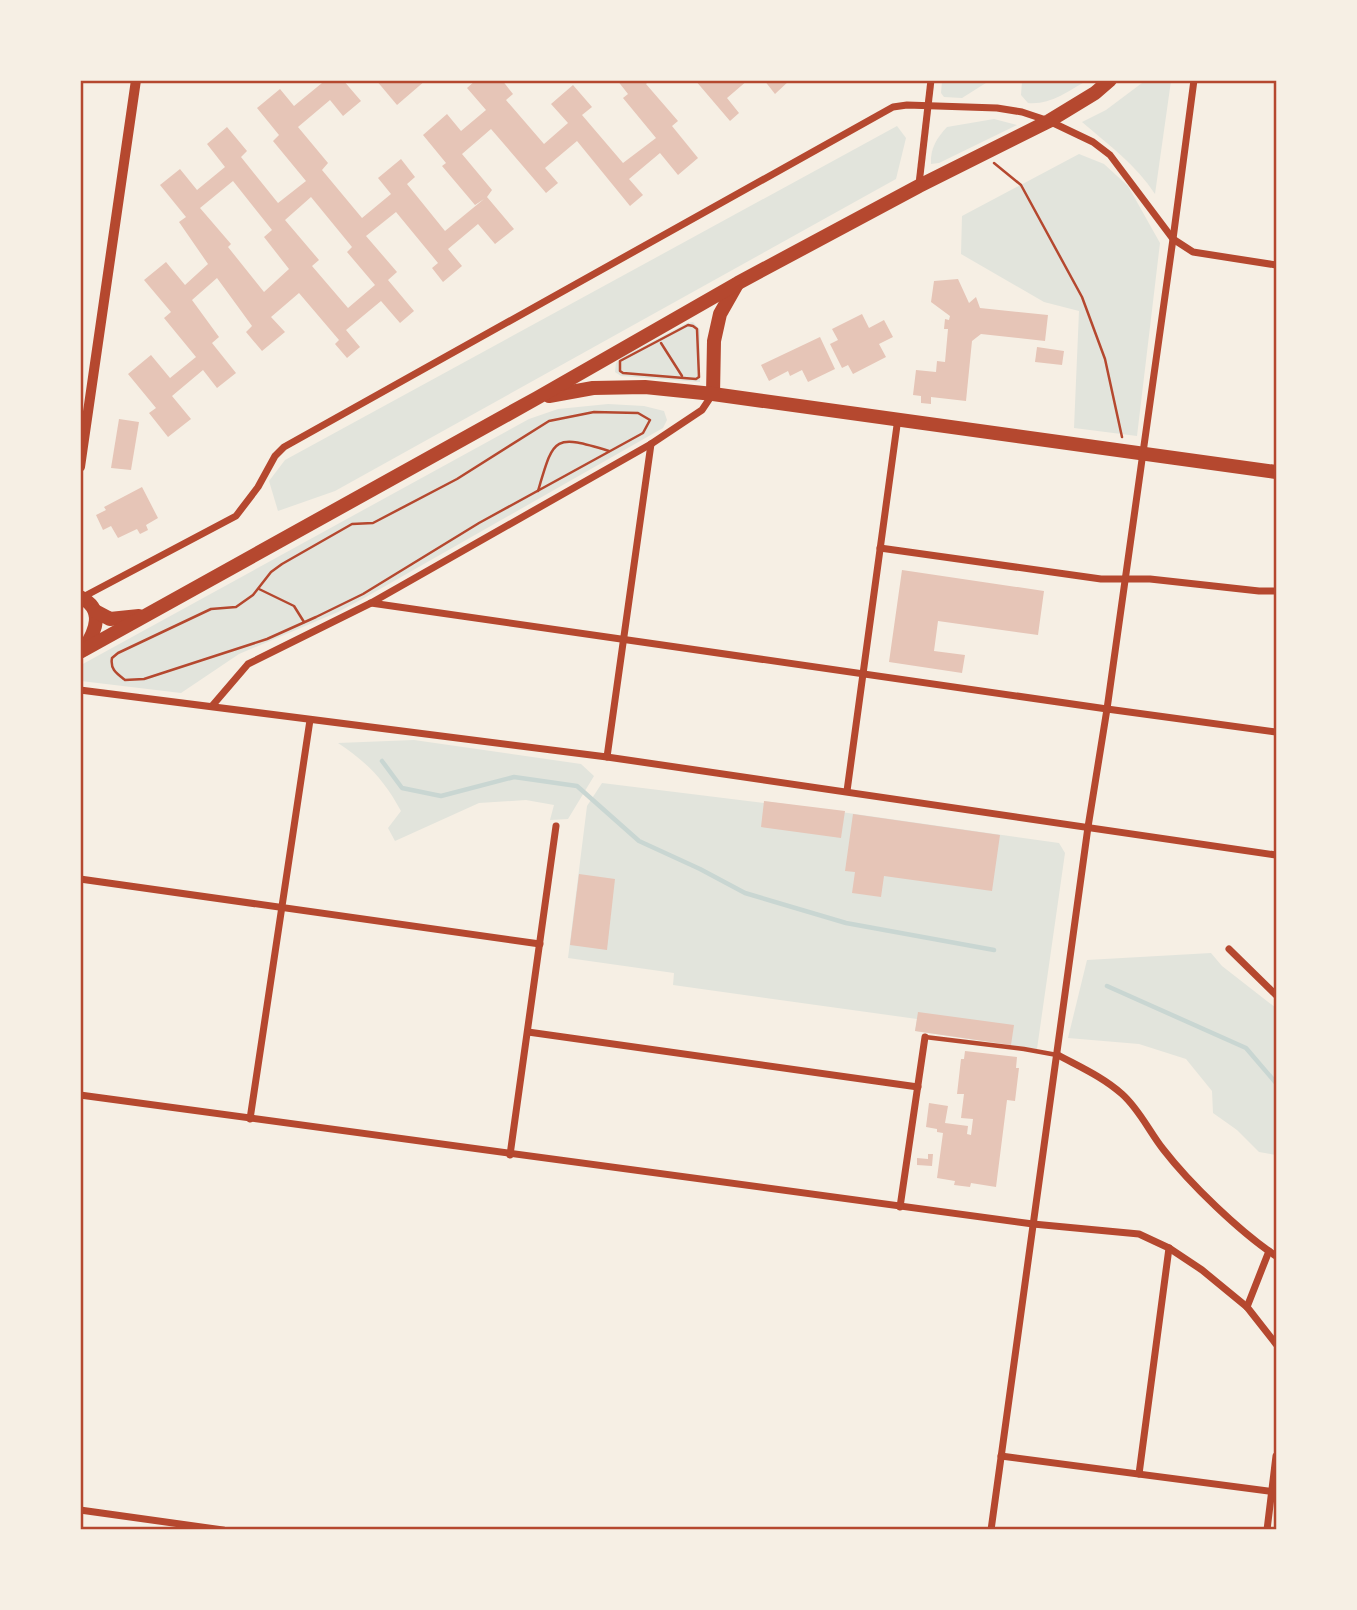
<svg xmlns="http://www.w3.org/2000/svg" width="1357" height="1610" font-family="'IBM Plex Sans',sans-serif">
<rect width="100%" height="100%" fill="#f6efe4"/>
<!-- green -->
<g fill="#e2e4dc">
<path d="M1146 80 1171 81 1155 194C1136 165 1109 145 1082 122L1106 110Z"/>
<polygon points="942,81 942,80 989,81 962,98 944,97 941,93"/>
<path d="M1022 81V80L1086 81C1067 92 1050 105 1028 103L1021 95Z"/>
<path d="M994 119 1017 125 939 163 931 164C930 148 937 138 947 127Z"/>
<polygon points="897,126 906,138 896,179 335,491 278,511 269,481 285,460"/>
<polygon points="1079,154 1104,164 1128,186 1160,243 1137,436 1074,428 1079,311 1044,302 961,254 962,216"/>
<polygon points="693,322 700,330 700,382 621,376 615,372 616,363 621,358 687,323"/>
<polygon points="608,404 644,406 664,411 667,420 663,428 366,597 338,612 239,654 181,693 81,681 81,665 529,419 558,409"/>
<path d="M414 740 581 764 594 776 568 819 550 820 554 805 526 800 479 803 395 841 388 828 401 811C384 780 368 763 338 743Z"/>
<polygon points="602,783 764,803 764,801 1059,843 1065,853 1037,1049 915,1031 917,1019 673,985 674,973 568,958 587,806"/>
<polygon points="1211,953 1222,966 1276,1008 1276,1155 1259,1152 1237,1130 1213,1113 1212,1091 1186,1059 1139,1044 1068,1038 1087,960"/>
</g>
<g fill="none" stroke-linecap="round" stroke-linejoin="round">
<!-- stream -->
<g stroke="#c9d6d2" stroke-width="4.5">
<polyline points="382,761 402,788 441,796 514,777 577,786 639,841 700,869 745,893 846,923 994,950"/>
<polyline points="1107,986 1246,1048 1276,1083"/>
</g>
</g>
<!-- building -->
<g fill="#e6c5b7" fill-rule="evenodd">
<path d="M321 80H343L361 101 343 116 330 100 298 127 328 163 322 170 362 218 391 194 378 178 401 159 415 177 407 184 445 231 484 199 475 205 442 166 446 163 423 135 447 114 461 131 486 110 467 88 476 80H502L513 94 506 100 544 144 568 123 551 104 573 85 592 107 582 115 623 163 656 138 623 98 628 94 617 80H650L646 84 678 121 672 126 698 158 678 175 660 153 629 179 643 195 630 206 577 141 545 168 558 183 546 193 491 129 462 154 492 190 487 197 514 229 495 244 478 224 448 249 462 266 443 282 432 268 438 263 396 212 366 236 397 272 388 280 414 311 400 323 381 301 346 330 360 347 347 358 335 344 339 340 299 293 271 317 285 332 262 351 246 332 252 326 217 278 192 300 219 337 212 343 236 373 217 388 203 370 172 396 191 419 168 437 149 413 156 408 128 374 151 355 170 378 196 357 164 318 171 312 144 280 166 262 185 285 208 264 179 222 186 217 160 185 180 169 197 190 225 167 207 144 227 127 247 151 241 157 278 203 306 181 273 141 279 135 257 108 280 89 294 106 322 83ZM233 181 272 230 264 237 289 269 264 292 228 247 231 244 200 208ZM311 197 352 247 347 252 375 285 348 308 312 266 319 260 285 220Z"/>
<polygon points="376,80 426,80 397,105"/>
<polygon points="695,80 748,80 727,98 739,113 730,121"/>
<polygon points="764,80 790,80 775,94"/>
<polygon points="958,279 969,303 976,297 980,308 1048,315 1045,341 981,334 972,341 966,401 931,397 931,404 921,403 921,396 913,395 916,370 936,372 937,361 945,362 948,329 944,329 945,319 949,320 950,316 931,302 934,281"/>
<polygon points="862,314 869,328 884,320 893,337 879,344 886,357 853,374 848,365 842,368 830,344 838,340 832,329"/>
<polygon points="820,337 835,369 808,382 802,370 790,376 788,371 769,381 761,365"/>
<polygon points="1037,347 1064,351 1062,365 1035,362"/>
<polygon points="119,419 139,422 131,470 111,468"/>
<polygon points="142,487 158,518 146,525 148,530 140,534 137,529 118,538 111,526 103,530 96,515 106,510 104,507"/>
<polygon points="902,570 1044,591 1038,635 938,621 934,651 965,655 962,673 889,662"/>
<polygon points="764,801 845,811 841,838 761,827"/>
<polygon points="853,814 1000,835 992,891 884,876 881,897 852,893 855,872 845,871"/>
<polygon points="579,874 615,879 607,950 570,945"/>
<polygon points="918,1012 1014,1025 1011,1045 915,1031"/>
<polygon points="965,1051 1017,1057 1016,1068 1019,1068 1015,1101 1007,1100 996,1187 971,1183 970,1187 954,1185 955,1181 937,1178 943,1133 937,1132 937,1129 926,1127 929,1103 948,1106 945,1123 968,1126 967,1134 971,1135 973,1119 961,1118 964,1094 957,1094 961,1059 964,1059"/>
<polygon points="928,1154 933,1154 932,1166 917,1165 917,1158 928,1159"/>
</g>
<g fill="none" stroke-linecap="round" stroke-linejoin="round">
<!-- path -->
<g stroke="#b5482f" stroke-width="2.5">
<polyline points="994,163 1021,185 1082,297 1105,359 1122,437"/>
<polygon points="688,325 693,326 697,329 699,377 696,379 623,373 620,371 620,361"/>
<polyline points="661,343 682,376"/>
<path d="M594 412 638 413 650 420 643 433 479 523 363 594 316 617 267 639 144 679 125 680C116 673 110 669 112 658L118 653 211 609 236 607 253 595 271 572 282 564 352 524 373 523 457 479 549 421Z"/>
<path d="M538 491C554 437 553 434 609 451"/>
<polyline points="259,589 294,606 304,622"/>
</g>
<!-- service -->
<polyline stroke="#b5482f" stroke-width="4.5" points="925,1037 1024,1049 1057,1055"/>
<!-- minor -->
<g stroke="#b5482f" stroke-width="7">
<polyline points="919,184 931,80"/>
<polyline points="880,548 1101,579 1150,579 1259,591 1276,591"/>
<polyline points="83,597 236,516 258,487 275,456 284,447 893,107 907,105 997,108 1022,112 1049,121 1093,142 1110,155 1173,239 1193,252 1276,265"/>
<polyline points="371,603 1107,709 1276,732"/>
<polyline points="80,690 607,757 1276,855"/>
<polyline points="212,706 248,664 371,603 651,444 702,410 712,395"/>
<polyline points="607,757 651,444"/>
<polyline points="847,791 898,418"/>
<polyline points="80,879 540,944"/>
<polyline points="1229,949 1276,995"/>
<polyline points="528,1032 918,1087"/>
<path d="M1058 1055C1080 1067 1103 1077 1122 1094 1139 1109 1149 1131 1163 1149 1190 1184 1240 1232 1276 1256"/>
<polyline points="80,1095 1033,1224 1139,1234 1169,1248 1202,1270 1247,1307 1276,1344"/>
<polyline points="250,1119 310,720"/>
<polyline points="510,1155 556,826"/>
<polyline points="900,1207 925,1037"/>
<polyline points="1247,1307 1269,1251"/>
<polyline points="1001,1456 1276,1492"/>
<polyline points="1139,1474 1169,1248"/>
<polyline points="80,1510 223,1530"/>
<polyline points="991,1530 1088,827 1107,709 1173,239 1194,80"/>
<polyline points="1267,1530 1276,1456"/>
</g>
<!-- tertiary -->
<polyline stroke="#b5482f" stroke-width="10" points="80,467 136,80"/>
<!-- primary -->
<g stroke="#b5482f" stroke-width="14">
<polyline points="713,394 714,341 720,314 737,284"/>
<polyline points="549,396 593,388 645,387 713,394 1276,472"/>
<path d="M80 597C105 609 96 631 84 649"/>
<polyline points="95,611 110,619 139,616"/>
<polyline points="80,652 537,398 738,283 919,186 1049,121 1095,93 1110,80"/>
</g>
</g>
<!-- border -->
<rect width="1357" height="1610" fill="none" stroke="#f6efe4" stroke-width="164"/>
<rect x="82" y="82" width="1193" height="1446" fill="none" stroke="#b5482f" stroke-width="2.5"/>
</svg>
